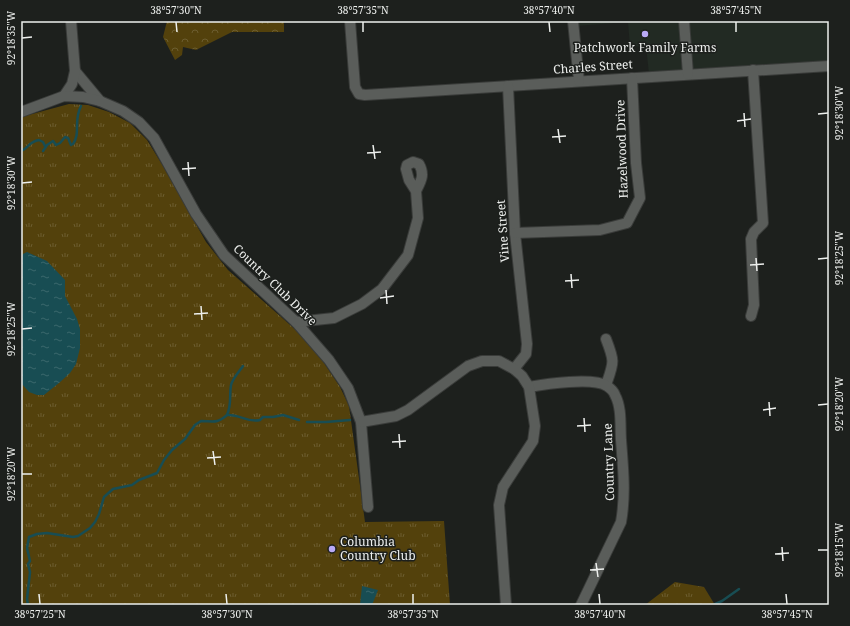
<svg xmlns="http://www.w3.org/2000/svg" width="850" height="626" font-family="'Noto Serif',serif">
<defs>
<pattern id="grass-tufts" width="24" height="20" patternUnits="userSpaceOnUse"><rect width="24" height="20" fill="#53410c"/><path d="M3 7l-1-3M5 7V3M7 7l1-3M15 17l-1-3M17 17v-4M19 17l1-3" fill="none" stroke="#6c5d30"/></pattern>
<pattern id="forest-crowns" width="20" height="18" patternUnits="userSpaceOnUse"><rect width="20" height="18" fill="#53410c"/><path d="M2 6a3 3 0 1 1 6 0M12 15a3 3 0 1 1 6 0" fill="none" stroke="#6c5d30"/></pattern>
<pattern id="water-ripples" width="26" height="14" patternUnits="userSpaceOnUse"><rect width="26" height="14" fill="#184d53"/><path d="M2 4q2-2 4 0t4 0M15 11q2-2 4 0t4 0" fill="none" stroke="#3a676c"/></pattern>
</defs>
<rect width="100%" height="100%" fill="#1d201d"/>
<!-- built -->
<polygon fill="#222a23" points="576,21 829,21 829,64 649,74 646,46 630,47 628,22 576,26"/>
<!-- grass -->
<g fill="url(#grass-tufts)">
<polygon points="69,104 88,105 109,112 130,123 147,140 163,166 206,242 228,270 298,332 320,357 340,387 349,406 365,522 444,521 450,605 21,605 21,117"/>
<polygon points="675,582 704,587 715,605 645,605"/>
</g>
<!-- forest -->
<polygon fill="url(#forest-crowns)" points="167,21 284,21 284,32 232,32 196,50 183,47 182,55 175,60 163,37"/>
<!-- water -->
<g fill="url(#water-ripples)">
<polygon points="27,252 47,261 65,280 65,296 77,319 80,329 80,348 76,364 70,373 59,383 44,395 37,395 29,392 21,383 21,257 23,254"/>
<polygon points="362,586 378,590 372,605 360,605"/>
</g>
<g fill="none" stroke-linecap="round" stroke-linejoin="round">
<!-- stream -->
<g stroke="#184d53" stroke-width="2.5">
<path d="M21 151C29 148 28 142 39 140L43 142 45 146"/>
<path d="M43 151 47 145 53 141 56 145 60 143 65 137 68 138 71 145 73 144C81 133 73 121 81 106"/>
<path d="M227 415C232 403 229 396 231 385 233 378 239 372 243 366"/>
<polyline points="307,422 326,422 350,420"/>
<path d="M28 605 27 599 30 572 28 564 30 561 27 548 29 537 37 534 47 533 73 537 78 536 90 528 95 522 99 514 104 497 113 489 132 485 139 480 157 473 164 460 172 450 185 439 195 425 201 421C213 421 217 424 227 415 240 414 247 423 260 420L263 417H273L283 415 299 420"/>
<polyline points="713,605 722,601 739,589"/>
</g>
<defs>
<g id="minor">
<polyline points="350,21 355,87 359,94 365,95 829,66"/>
<polyline points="573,21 579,81"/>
<polyline points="684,21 688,74"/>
<polyline points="75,71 100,101"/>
<polyline points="508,86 515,233 527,344 526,354 514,369"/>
<polyline points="64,96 72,84 75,71 71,21"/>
<polyline points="21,112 64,96 83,97 100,101 123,111 139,122 154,138 196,214 224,255 296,322 329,360 348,388 361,422 368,507"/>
<polyline points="515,233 600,230 627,223 640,198 636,163 632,78"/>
<polyline points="751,316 754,305 751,239 754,232 763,223 753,70"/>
<path d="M296 322 334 318 362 304 382 289 408 255 418 218 416 191 409 180 406 169 407 165 413 162 419 164C425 175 421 181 416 191"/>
<path d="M606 385C614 362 615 362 606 339"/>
<path d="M529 387C546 384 593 377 607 386 610 388 614 392 615 395 622 408 620 425 621 440 623 467 626 494 621 522L581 605"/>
<polyline points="361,422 396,416 408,410 468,366 482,361 499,361 514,369 522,376 529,387 535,426 533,441 503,487 499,505 506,605"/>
</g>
</defs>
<!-- minor casing -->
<use href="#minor" stroke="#3a3c3a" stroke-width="12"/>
<!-- minor -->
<use href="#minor" stroke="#5a5d5a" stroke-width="10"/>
</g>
<!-- ticks -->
<path fill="none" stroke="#edefed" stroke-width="1.5" d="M176 22 177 32M363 22V32M549 22 550 32M736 22V32M22 38 32 37M744 113 745 127M818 114 828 113M737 121 751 119M558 129 560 143M552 137 566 136M373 145 375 159M367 153 381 152M188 162 189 176M182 169 196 168M22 183 32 182M756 258 757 271M818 259 828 258M750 265 764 264M571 274 572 288M565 281 579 280M386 290 387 304M380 298 394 296M201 306 202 320M194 314 208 313M22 329 32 328M769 402 770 416M818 405 828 404M763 410 776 408M584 418 585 432M577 426 591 425M399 434 400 448M392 442 406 441M213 451 215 465M207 458 221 457M22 474H32M782 547 783 561M818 550H828M775 554 789 553M596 563 598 577M590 570 604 569M39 594 40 604M226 594 227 604M413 594V604M599 594 600 604M786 594 787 604"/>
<!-- markers -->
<g fill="#baaaf6" stroke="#1d201d" stroke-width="1.5">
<circle cx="645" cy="34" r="4"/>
<circle cx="332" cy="549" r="4"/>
</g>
<g text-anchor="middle" stroke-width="3" stroke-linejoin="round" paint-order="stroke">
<!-- poi labels -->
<g font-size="12" fill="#edefed" stroke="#1d201d">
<text x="645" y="52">Patchwork Family Farms</text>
<text x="340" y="546" text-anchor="start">Columbia<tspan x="340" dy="14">Country Club</tspan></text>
</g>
<!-- street labels -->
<g font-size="12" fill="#edefed" stroke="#1d201d">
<text transform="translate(593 67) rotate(-4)" y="4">Charles Street</text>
<text transform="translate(622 149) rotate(-92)" y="4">Hazelwood Drive</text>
<text transform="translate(503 231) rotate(-94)" y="4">Vine Street</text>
<text transform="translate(275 285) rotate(44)" y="4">Country Club Drive</text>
<text transform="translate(609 462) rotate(-92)" y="4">Country Lane</text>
</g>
</g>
<!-- border -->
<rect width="850" height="626" fill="none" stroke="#1d201d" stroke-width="44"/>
<rect x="22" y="22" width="806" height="582" fill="none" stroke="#edefed" stroke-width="1.5"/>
<g font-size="10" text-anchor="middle" fill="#edefed">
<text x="176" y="14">38°57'30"N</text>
<text x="363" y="14">38°57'35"N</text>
<text x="549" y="14">38°57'40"N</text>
<text x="736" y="14">38°57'45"N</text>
<text transform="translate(11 38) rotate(-90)" y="4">92°18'35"W</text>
<text transform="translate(839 113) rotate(-90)" y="4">92°18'30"W</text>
<text transform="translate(11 183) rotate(-90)" y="4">92°18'30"W</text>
<text transform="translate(839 258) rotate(-90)" y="4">92°18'25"W</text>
<text transform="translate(11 329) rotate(-90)" y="4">92°18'25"W</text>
<text transform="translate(839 404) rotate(-90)" y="4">92°18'20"W</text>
<text transform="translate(11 474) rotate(-90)" y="4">92°18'20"W</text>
<text transform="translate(839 550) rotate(-90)" y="4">92°18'15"W</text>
<text x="40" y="618">38°57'25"N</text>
<text x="227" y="618">38°57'30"N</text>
<text x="413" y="618">38°57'35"N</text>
<text x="600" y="618">38°57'40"N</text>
<text x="787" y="618">38°57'45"N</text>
</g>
</svg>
